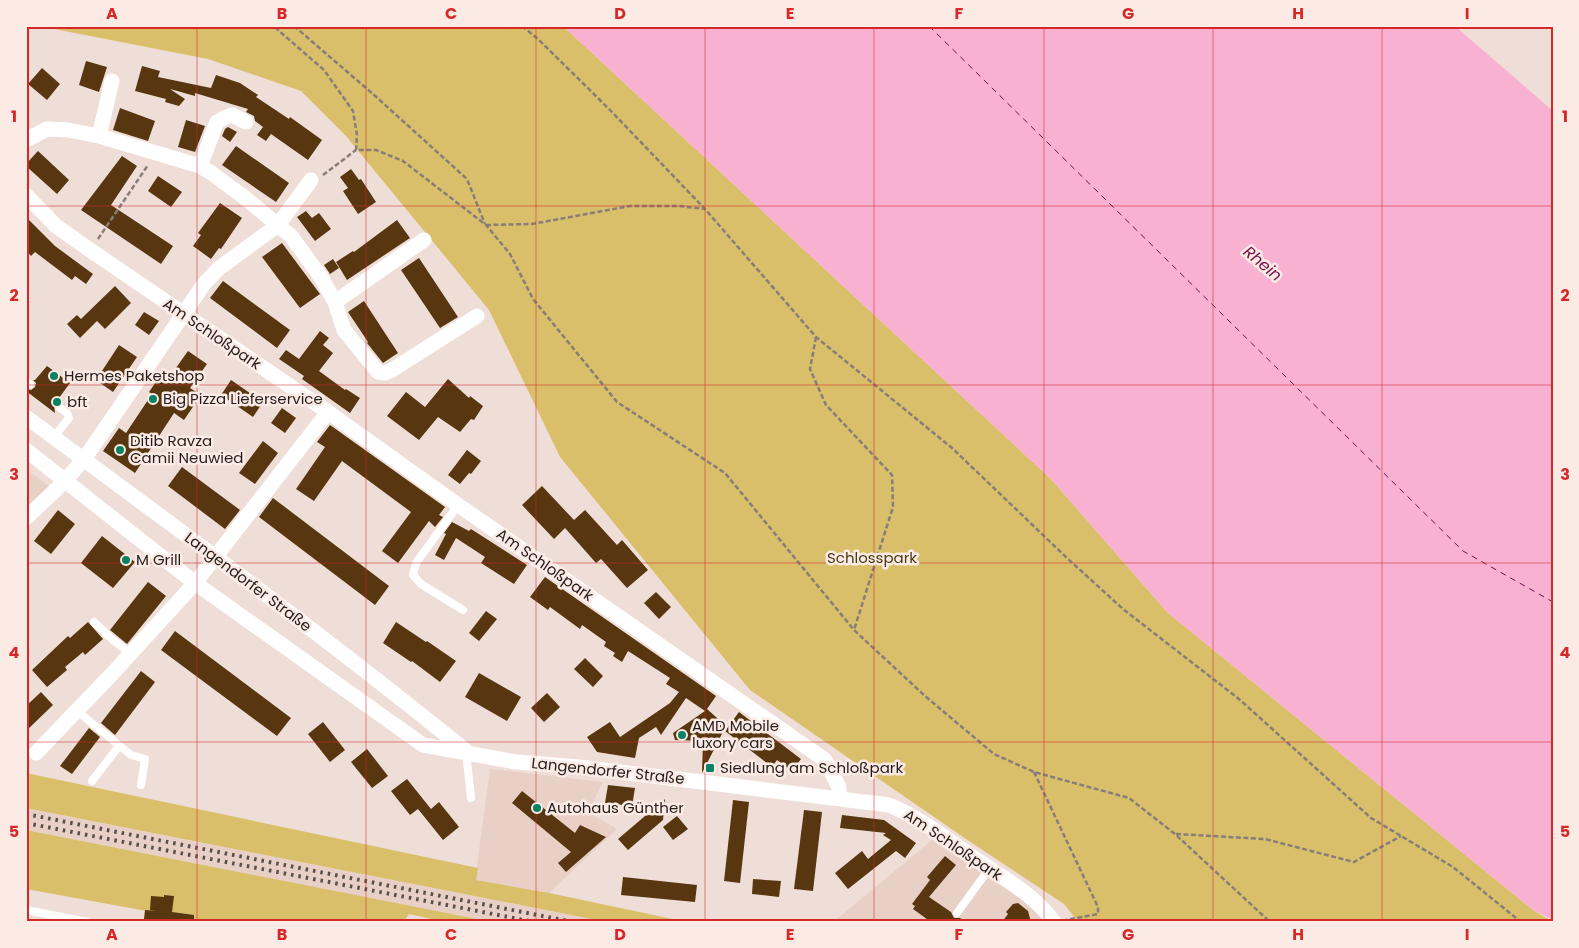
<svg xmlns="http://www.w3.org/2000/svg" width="1579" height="948" font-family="Poppins,sans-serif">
<rect width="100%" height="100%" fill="#efded8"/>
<!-- built -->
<g fill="#e8d0c7">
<polygon points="26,469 49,486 26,509"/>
<polygon points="490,769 603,782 588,812 617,829 549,893 475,880"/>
<polygon points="26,808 438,889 607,922 492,922 412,907 26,830"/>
<polygon points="932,840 1019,898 1035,909 1044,922 833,922"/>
</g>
<!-- green -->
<g fill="#dabf6a">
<polygon points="39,26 563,26 1051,479 1168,613 1533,910 1553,922 1081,922 1075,918 1064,904 966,839 750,690 560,457 489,310 346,136 301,91 208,59"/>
<polygon points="26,773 478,868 476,880 549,893 687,922 607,922 26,808"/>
<polygon points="26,830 492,922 445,922 409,914 405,920 409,922 207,922 26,889"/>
</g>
<!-- water -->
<polygon fill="#f9b1d2" points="563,26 1455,26 1553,111 1553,920 1533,910 1168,613 1051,479"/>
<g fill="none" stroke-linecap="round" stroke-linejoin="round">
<!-- ferry -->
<polyline stroke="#750d4b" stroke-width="1" stroke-dasharray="6 5" stroke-linecap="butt" points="929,26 1463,551 1553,602"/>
</g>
<!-- building -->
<g fill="#573610">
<polygon points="86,61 107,67 99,92 79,85"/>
<polygon points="142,66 160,71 158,77 211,88 216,75 240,83 258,95 256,97 289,119 290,117 322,140 308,160 271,134 266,141 257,135 263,127 255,121 254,116 246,112 248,109 195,93 195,96 170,89 185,99 179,106 165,102 166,99 135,91"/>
<polygon points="42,68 60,84 47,100 28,84"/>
<polygon points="120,108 155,121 148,141 113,130"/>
<polygon points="186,120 205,126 195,152 178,147"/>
<polygon points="228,127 237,132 230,142 222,136 225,129"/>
<polygon points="236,146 289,183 276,202 222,165"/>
<polygon points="38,151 69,180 57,194 26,166 26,164"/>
<polygon points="122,156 137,166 111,205 173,246 161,264 81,210"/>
<polygon points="351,169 359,180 361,179 376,202 358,214 343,191 348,188 340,177"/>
<polygon points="158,176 182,192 171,207 148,191"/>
<polygon points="220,203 242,218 221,249 219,248 211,259 193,246 201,235 198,233"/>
<polygon points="306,211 312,218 319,213 331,229 315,241 297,217"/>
<polygon points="26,217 55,246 93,274 86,284 75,276 72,280 35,252 31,256 26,250"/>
<polygon points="397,220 410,238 347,280 336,262 353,251 354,252"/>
<polygon points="282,243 320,294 300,308 262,257"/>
<polygon points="419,258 458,317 440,328 401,270"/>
<polygon points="333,259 339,268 330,274 324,265"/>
<polygon points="223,281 290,330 277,348 210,298"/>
<polygon points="115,286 131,303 105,329 97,321 80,338 67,324 77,315 81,319"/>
<polygon points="364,301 398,353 383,363 367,343 368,342 348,312"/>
<polygon points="144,312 159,321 149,335 135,325"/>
<polygon points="320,331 329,338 323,345 333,353 319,371 345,390 346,389 360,398 350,413 302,379 304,376 279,359 286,350 299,359"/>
<polygon points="119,345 137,357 113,392 96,380"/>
<polygon points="188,351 207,364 190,388 201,395 184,420 174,413 135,473 103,451 119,428 126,433 152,394 149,392 164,370 171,375"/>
<polygon points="47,366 70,383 59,398 63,401 57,402 54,404 55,413 26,391 26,389 31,390 35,387 36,383 33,380 35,380"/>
<polygon points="448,379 469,398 470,396 483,406 474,420 471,419 460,432 438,417 419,440 387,416 406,392 425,407"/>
<polygon points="231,380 263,402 253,417 221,395"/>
<polygon points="282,408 296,418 285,433 271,423"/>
<polygon points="330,425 445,507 439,515 443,517 435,527 429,521 398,563 382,551 411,512 342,461 314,501 296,489 325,447 317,442"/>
<polygon points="263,441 278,453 255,484 239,473"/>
<polygon points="467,450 481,461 471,474 469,473 460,484 448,475"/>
<polygon points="182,467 240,510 225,529 168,486"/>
<polygon points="542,486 574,520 585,510 617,545 622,540 648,570 627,588 601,559 596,563 565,528 554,539 522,505"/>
<polygon points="273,498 389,586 375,605 259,517"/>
<polygon points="58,510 75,524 51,554 34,541"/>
<polygon points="452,522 469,531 471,529 527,565 514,584 481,563 485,557 456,538 444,560 435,555 446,534 444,533"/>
<polygon points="102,536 135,562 113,588 81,563"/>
<polygon points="545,577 716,696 707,709 726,726 702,773 703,741 675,740 673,733 705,711 686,698 661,735 656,727 639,738 635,758 597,752 587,737 610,722 620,737 670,703 679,692 666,684 670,678 628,651 622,662 613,656 615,653 604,646 606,642 582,625 580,629 550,607 548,610 530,597"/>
<polygon points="148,582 166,596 127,644 110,630"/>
<polygon points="656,592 671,607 659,619 644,603"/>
<polygon points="486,611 497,619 479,641 469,633"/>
<polygon points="88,622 103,639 85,655 83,652 65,667 67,670 47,687 32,670 68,636 70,638"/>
<polygon points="396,622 426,642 427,641 456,661 440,682 412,661 411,662 383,643"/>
<polygon points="175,631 291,718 277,736 161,650"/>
<polygon points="585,658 603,676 593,687 574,669"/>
<polygon points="141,671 155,682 115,735 101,723"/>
<polygon points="479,673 521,697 507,721 465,697"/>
<polygon points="41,692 53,705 26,731 26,706"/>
<polygon points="547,693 560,707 544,722 531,708"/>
<polygon points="739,712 801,759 792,771 777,760 772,767 725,731"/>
<polygon points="323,722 345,750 330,762 308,734"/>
<polygon points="89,728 100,737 72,774 60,766"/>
<polygon points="367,749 388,776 372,788 351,762"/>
<polygon points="407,779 431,809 439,802 459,827 443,840 418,809 410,815 391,791"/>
<polygon points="608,785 635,788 632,806 605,803"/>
<polygon points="522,791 575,833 580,825 606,837 566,872 558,863 571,852 512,803"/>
<polygon points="665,799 663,820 628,850 618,839"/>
<polygon points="733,800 749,802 740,883 724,881"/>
<polygon points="804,810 822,812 813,891 794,889"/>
<polygon points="842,815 884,820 916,843 905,858 896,851 848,889 835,873 862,851 868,859 891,840 883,835 886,833 840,828"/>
<polygon points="677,816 688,829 673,840 663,827"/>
<polygon points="945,856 956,865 929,897 951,912 954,918 960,918 966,922 931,922 913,909 915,906 912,904 930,880 927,877"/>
<polygon points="623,877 697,885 695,902 621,895"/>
<polygon points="753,879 781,881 779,897 752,894"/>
<polygon points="164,895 174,896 172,912 194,915 194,922 170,922 144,919 145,910 157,911 150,910 151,896 164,897"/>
<polygon points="1018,903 1028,911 1031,922 1002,922 1008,914 1006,912 1013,904"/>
</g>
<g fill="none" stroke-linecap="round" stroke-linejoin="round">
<!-- path -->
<g stroke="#897d79" stroke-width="2.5" stroke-dasharray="5 2.5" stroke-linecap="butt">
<polyline points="273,26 278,30"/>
<polyline points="279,26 278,30 324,70 353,111 357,135 356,150 376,150 403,161 486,225 510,254 533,299 617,402 725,473 854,630 925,696 994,754 1034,772 1129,798 1175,834 1270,922"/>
<polyline points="294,26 373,94 467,179 485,224"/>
<polyline points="522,26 538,39 610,110 705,209 816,337 952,448 1067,558 1123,609 1239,699 1371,818 1453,867 1521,922"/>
<polyline points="323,175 356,150"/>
<polyline points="486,225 532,224 630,206 679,206 705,209"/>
<polyline points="98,239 148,165"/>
<polyline points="816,337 810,369 826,405 892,475 893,507 854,630"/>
<polyline points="1034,772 1098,907 1098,914 1066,920"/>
<polyline points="1176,834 1265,839 1354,862 1401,836"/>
</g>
<!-- service -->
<g stroke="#fff" stroke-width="8">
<polyline points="26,382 30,384"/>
<polyline points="54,437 69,418 67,413 59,407"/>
<polyline points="458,505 416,563 413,575 421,584 463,610"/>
<polyline points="94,622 113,640 131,654"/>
<polyline points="77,711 131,755 145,759 141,785"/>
<polyline points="466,752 471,798"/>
<polyline points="92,781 119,746"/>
<polyline points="26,910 87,922"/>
<polyline points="957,913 989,869"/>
</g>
<!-- minor -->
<g stroke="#fff" stroke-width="15">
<polyline points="99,136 112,81"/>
<polyline points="26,140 47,129 68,130 99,136 200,166 210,172 244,197 291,236 321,277 335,302 344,330 378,372 385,373 392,370 477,316"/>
<polyline points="200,166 217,122 226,117 232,115 246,122"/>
<polyline points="26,195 56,226 90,250 328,412 458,505 825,760 839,787 839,798"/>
<polyline points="335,302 424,240"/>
<path d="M26 417C174 526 322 634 465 750"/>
<path d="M26 450 195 583 423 745 516 762 579 767 889 805C921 818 949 841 977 860 1003 878 1035 895 1054 922"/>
<polyline points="26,518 65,481 87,455 204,284 218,269 278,225 311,180"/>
<polyline points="36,753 111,675 195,583 328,412"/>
</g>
<!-- rail -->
<g stroke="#584f4c" stroke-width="4" stroke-dasharray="2.5 5" stroke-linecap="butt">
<polyline points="26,814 573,922"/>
<polyline points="26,823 534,922"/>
</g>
</g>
<!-- grid -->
<path fill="none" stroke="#d62828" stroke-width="1" stroke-opacity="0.55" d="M197 26V922M366 26V922M536 26V922M705 26V922M874 26V922M1044 26V922M1213 26V922M1382 26V922M26 206H1553M26 385H1553M26 563H1553M26 742H1553"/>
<!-- markers -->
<g fill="#078263" stroke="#fcebe5" stroke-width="2">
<circle cx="54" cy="376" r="5"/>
<circle cx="153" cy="399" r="5"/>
<circle cx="57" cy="402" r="5"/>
<circle cx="120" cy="450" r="5"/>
<circle cx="126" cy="560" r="5"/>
<circle cx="682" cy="735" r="5"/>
<rect x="705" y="763" width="10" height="10" rx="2.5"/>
<circle cx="537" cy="808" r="5"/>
</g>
<g text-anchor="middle" stroke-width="5" stroke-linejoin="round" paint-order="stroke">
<!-- street labels -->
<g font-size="15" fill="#231d1b" stroke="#fcebe5">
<text transform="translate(212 334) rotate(34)" y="5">Am Schloßpark</text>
<text transform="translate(545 565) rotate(35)" y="5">Am Schloßpark</text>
<text transform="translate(248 582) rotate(37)" y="5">Langendorfer Straße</text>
<text transform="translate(608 771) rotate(6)" y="5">Langendorfer Straße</text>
<text transform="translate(953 845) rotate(34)" y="5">Am Schloßpark</text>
</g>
<!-- poi labels -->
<g font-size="15" fill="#231d1b" stroke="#fcebe5" text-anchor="start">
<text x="64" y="381">Hermes Paketshop</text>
<text x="163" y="404">Big Pizza Lieferservice</text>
<text x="67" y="407">bft</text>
<text x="130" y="446">Ditib Ravza<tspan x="130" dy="17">Camii Neuwied</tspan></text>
<text x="136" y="565">M Grill</text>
<text x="692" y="731">AMD Mobile<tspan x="692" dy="17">luxory cars</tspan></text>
<text x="720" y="773">Siedlung am Schloßpark</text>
<text x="547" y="813">Autohaus Günther</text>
</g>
<!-- park labels -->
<g font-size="15" fill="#483c15" stroke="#fcebe5">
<text x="872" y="563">Schlosspark</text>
</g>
<!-- water labels -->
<g font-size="16" font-style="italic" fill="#750d4b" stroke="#fcebe5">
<text transform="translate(1263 263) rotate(40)" y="6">Rhein</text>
</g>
</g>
<!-- border -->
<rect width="1579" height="948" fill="none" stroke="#fcebe5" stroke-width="55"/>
<rect x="28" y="28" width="1524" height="892" fill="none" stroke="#d62828" stroke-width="2"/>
<g font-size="16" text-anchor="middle" font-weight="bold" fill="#d62828">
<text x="112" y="19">A</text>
<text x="282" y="19">B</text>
<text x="451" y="19">C</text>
<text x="620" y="19">D</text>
<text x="790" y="19">E</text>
<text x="959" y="19">F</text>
<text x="1128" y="19">G</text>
<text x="1298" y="19">H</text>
<text x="1467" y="19">I</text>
<text x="14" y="122">1</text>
<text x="1565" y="122">1</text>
<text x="14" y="301">2</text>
<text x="1565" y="301">2</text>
<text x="14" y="480">3</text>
<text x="1565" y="480">3</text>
<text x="14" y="658">4</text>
<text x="1565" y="658">4</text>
<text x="14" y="837">5</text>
<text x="1565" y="837">5</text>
<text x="112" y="940">A</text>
<text x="282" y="940">B</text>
<text x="451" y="940">C</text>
<text x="620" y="940">D</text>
<text x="790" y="940">E</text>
<text x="959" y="940">F</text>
<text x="1128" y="940">G</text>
<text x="1298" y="940">H</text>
<text x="1467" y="940">I</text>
</g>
</svg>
